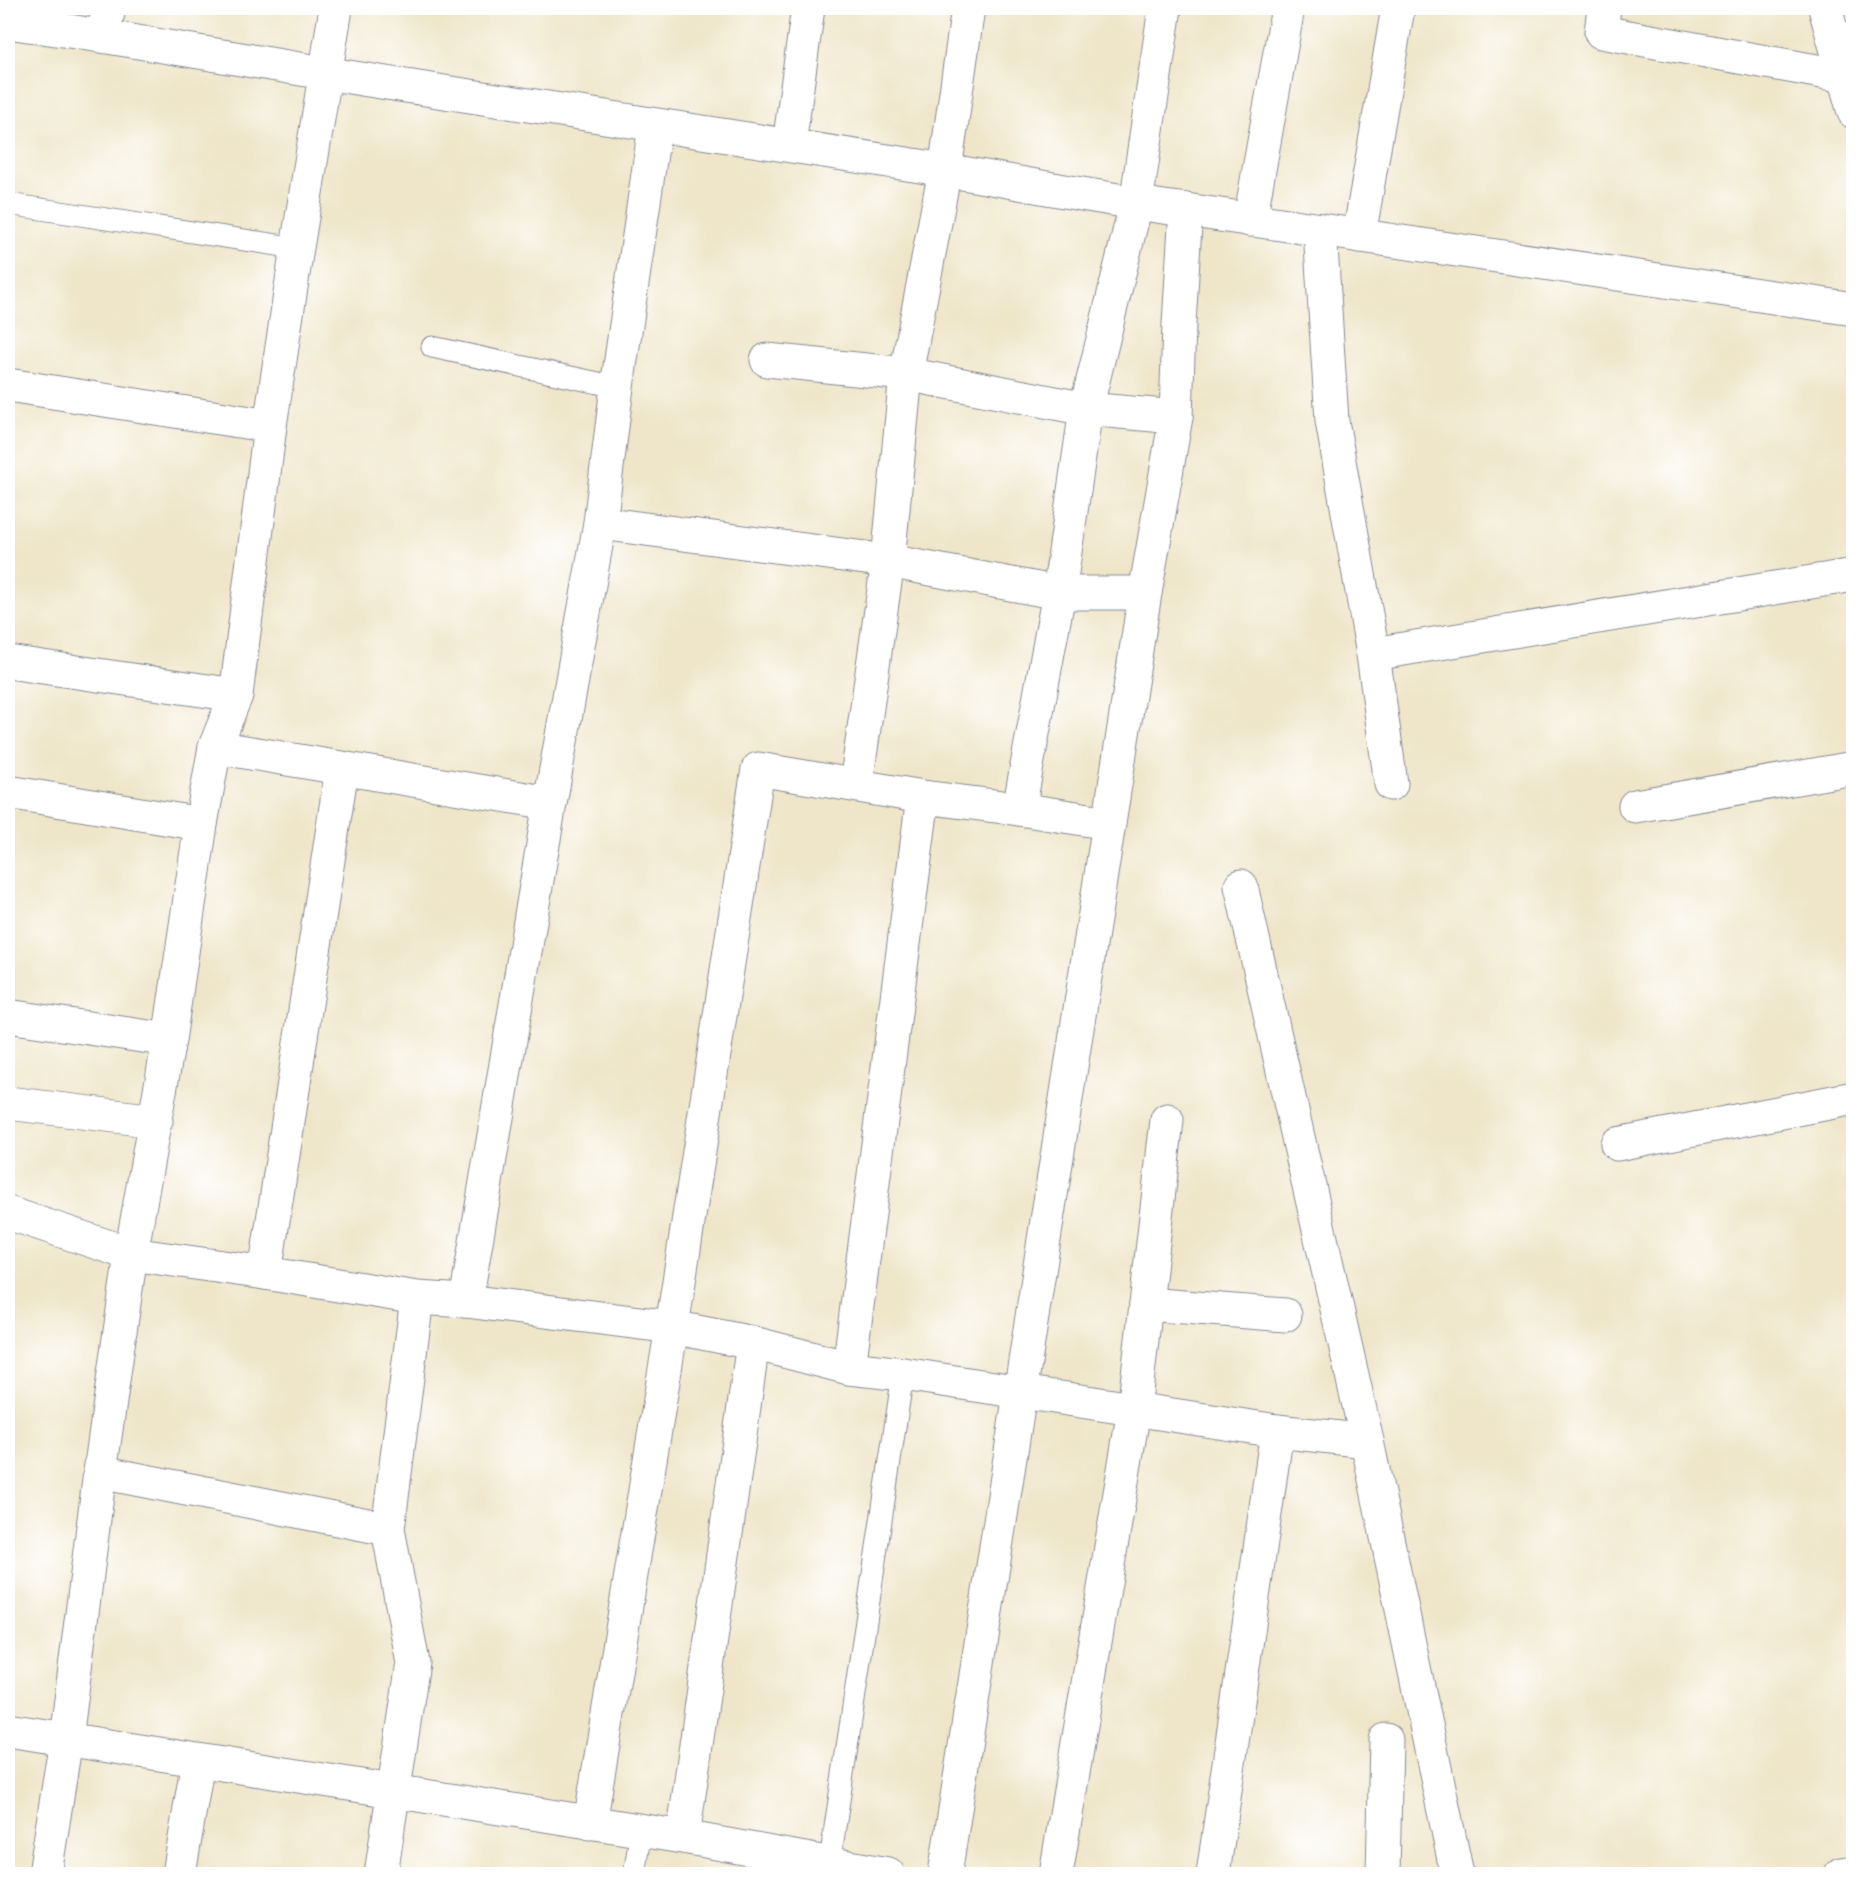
<svg xmlns="http://www.w3.org/2000/svg" width="1861" height="1882" font-family="'Gochi Hand',sans-serif">
<rect width="100%" height="100%" fill="#fff"/>
<filter id="ink" filterUnits="userSpaceOnUse"><feTurbulence type="fractalNoise" baseFrequency=".0167" numOctaves="2"/><feDisplacementMap in="SourceGraphic" scale="12" xChannelSelector="R" yChannelSelector="G"/><feConvolveMatrix kernelMatrix="1 2 1 2 8 2 1 2 1" color-interpolation-filters="sRGB"/></filter>
<filter id="wash" filterUnits="userSpaceOnUse"><feTurbulence type="fractalNoise" baseFrequency=".008" numOctaves="4" result="noise"/><feDisplacementMap in="SourceGraphic" scale="24" xChannelSelector="R" yChannelSelector="G"/><feGaussianBlur stdDeviation="1.35" result="paint"/><feColorMatrix in="noise" values="0 0 0 0 0 0 0 0 0 0 0 0 0 0 0 0 0 1.4 0 .05"/><feComposite in="paint" operator="in"/></filter>
<g filter="url(#wash)">
<rect width="100%" height="100%" fill="#efe6c9"/>
</g>
<g filter="url(#ink)">
<g fill="none" stroke-linecap="round" stroke-linejoin="round">
<defs>
<g id="service">
<polyline points="8,204 297,248"/>
<polyline points="432,347 617,387"/>
<polyline points="634,1874 641,1831"/>
<polyline points="828,1874 903,1374"/>
</g>
<g id="minor">
<polyline points="1604,8 1601,32 1844,76"/>
<polyline points="1825,8 1854,112"/>
<polyline points="103,35 109,8"/>
<polyline points="789,145 808,8"/>
<polyline points="1250,220 1288,8"/>
<polyline points="1320,230 1332,421 1373,654 1391,784"/>
<polyline points="1359,236 1398,8"/>
<polyline points="767,360 906,374 1086,409 1176,417"/>
<polyline points="8,385 270,426"/>
<polyline points="600,523 888,561 1059,593 1145,593"/>
<polyline points="1373,654 1854,575"/>
<polyline points="8,662 236,695"/>
<polyline points="215,747 550,803"/>
<polyline points="856,784 888,561 906,374 945,170 968,8"/>
<polyline points="8,792 201,824"/>
<polyline points="1635,806 1854,768"/>
<polyline points="1019,809 1059,593 1086,409 1136,204 1165,8"/>
<polyline points="1241,886 1367,1441 1457,1874"/>
<polyline points="8,1016 169,1040"/>
<polyline points="8,1103 156,1121"/>
<polyline points="1617,1144 1854,1098"/>
<polyline points="8,1213 131,1254 265,1273 417,1298 466,1301 672,1327 753,1343 849,1368 903,1374 1277,1431 1367,1441"/>
<polyline points="265,1273 342,768"/>
<polyline points="466,1301 550,803 600,523 617,387 655,126"/>
<polyline points="1146,1304 1285,1315"/>
<polyline points="849,1368 923,797"/>
<polyline points="100,1472 388,1529 417,1298"/>
<polyline points="8,1730 683,1837 888,1874"/>
<polyline points="590,1823 672,1327 758,769 923,797 1019,809 1109,823"/>
<polyline points="683,1837 753,1343"/>
<polyline points="45,1874 66,1739 100,1472 131,1254 169,1040 201,824 215,747 236,695 270,426 297,248 336,8"/>
<polyline points="179,1874 198,1761"/>
<polyline points="381,1874 413,1663 388,1529"/>
<polyline points="945,1874 1145,593 1176,417 1179,324 1186,210"/>
<polyline points="1056,1874 1134,1410 1167,1120"/>
<polyline points="1213,1874 1277,1431"/>
<polyline points="1383,1874 1386,1740"/>
<polyline points="1841,1874 1854,1872"/>
</g>
<path id="tertiary" d="M8 22C136 40 264 64 393 84 568 112 744 138 920 166 1009 180 1097 199 1186 210L1854 309"/>
</defs>
<!-- service casing -->
<use href="#service" stroke="#858a94" stroke-width="23"/>
<!-- minor casing -->
<use href="#minor" stroke="#858a94" stroke-width="35"/>
<!-- tertiary casing -->
<use href="#tertiary" stroke="#858a94" stroke-width="35"/>
<!-- service -->
<use href="#service" stroke="#fff" stroke-width="21"/>
<!-- minor -->
<use href="#minor" stroke="#fff" stroke-width="33"/>
<!-- tertiary -->
<use href="#tertiary" stroke="#fff" stroke-width="33"/>
</g>
</g>
<!-- margin -->
<rect width="1861" height="1882" fill="none" stroke="#fff" stroke-width="30"/>
</svg>
